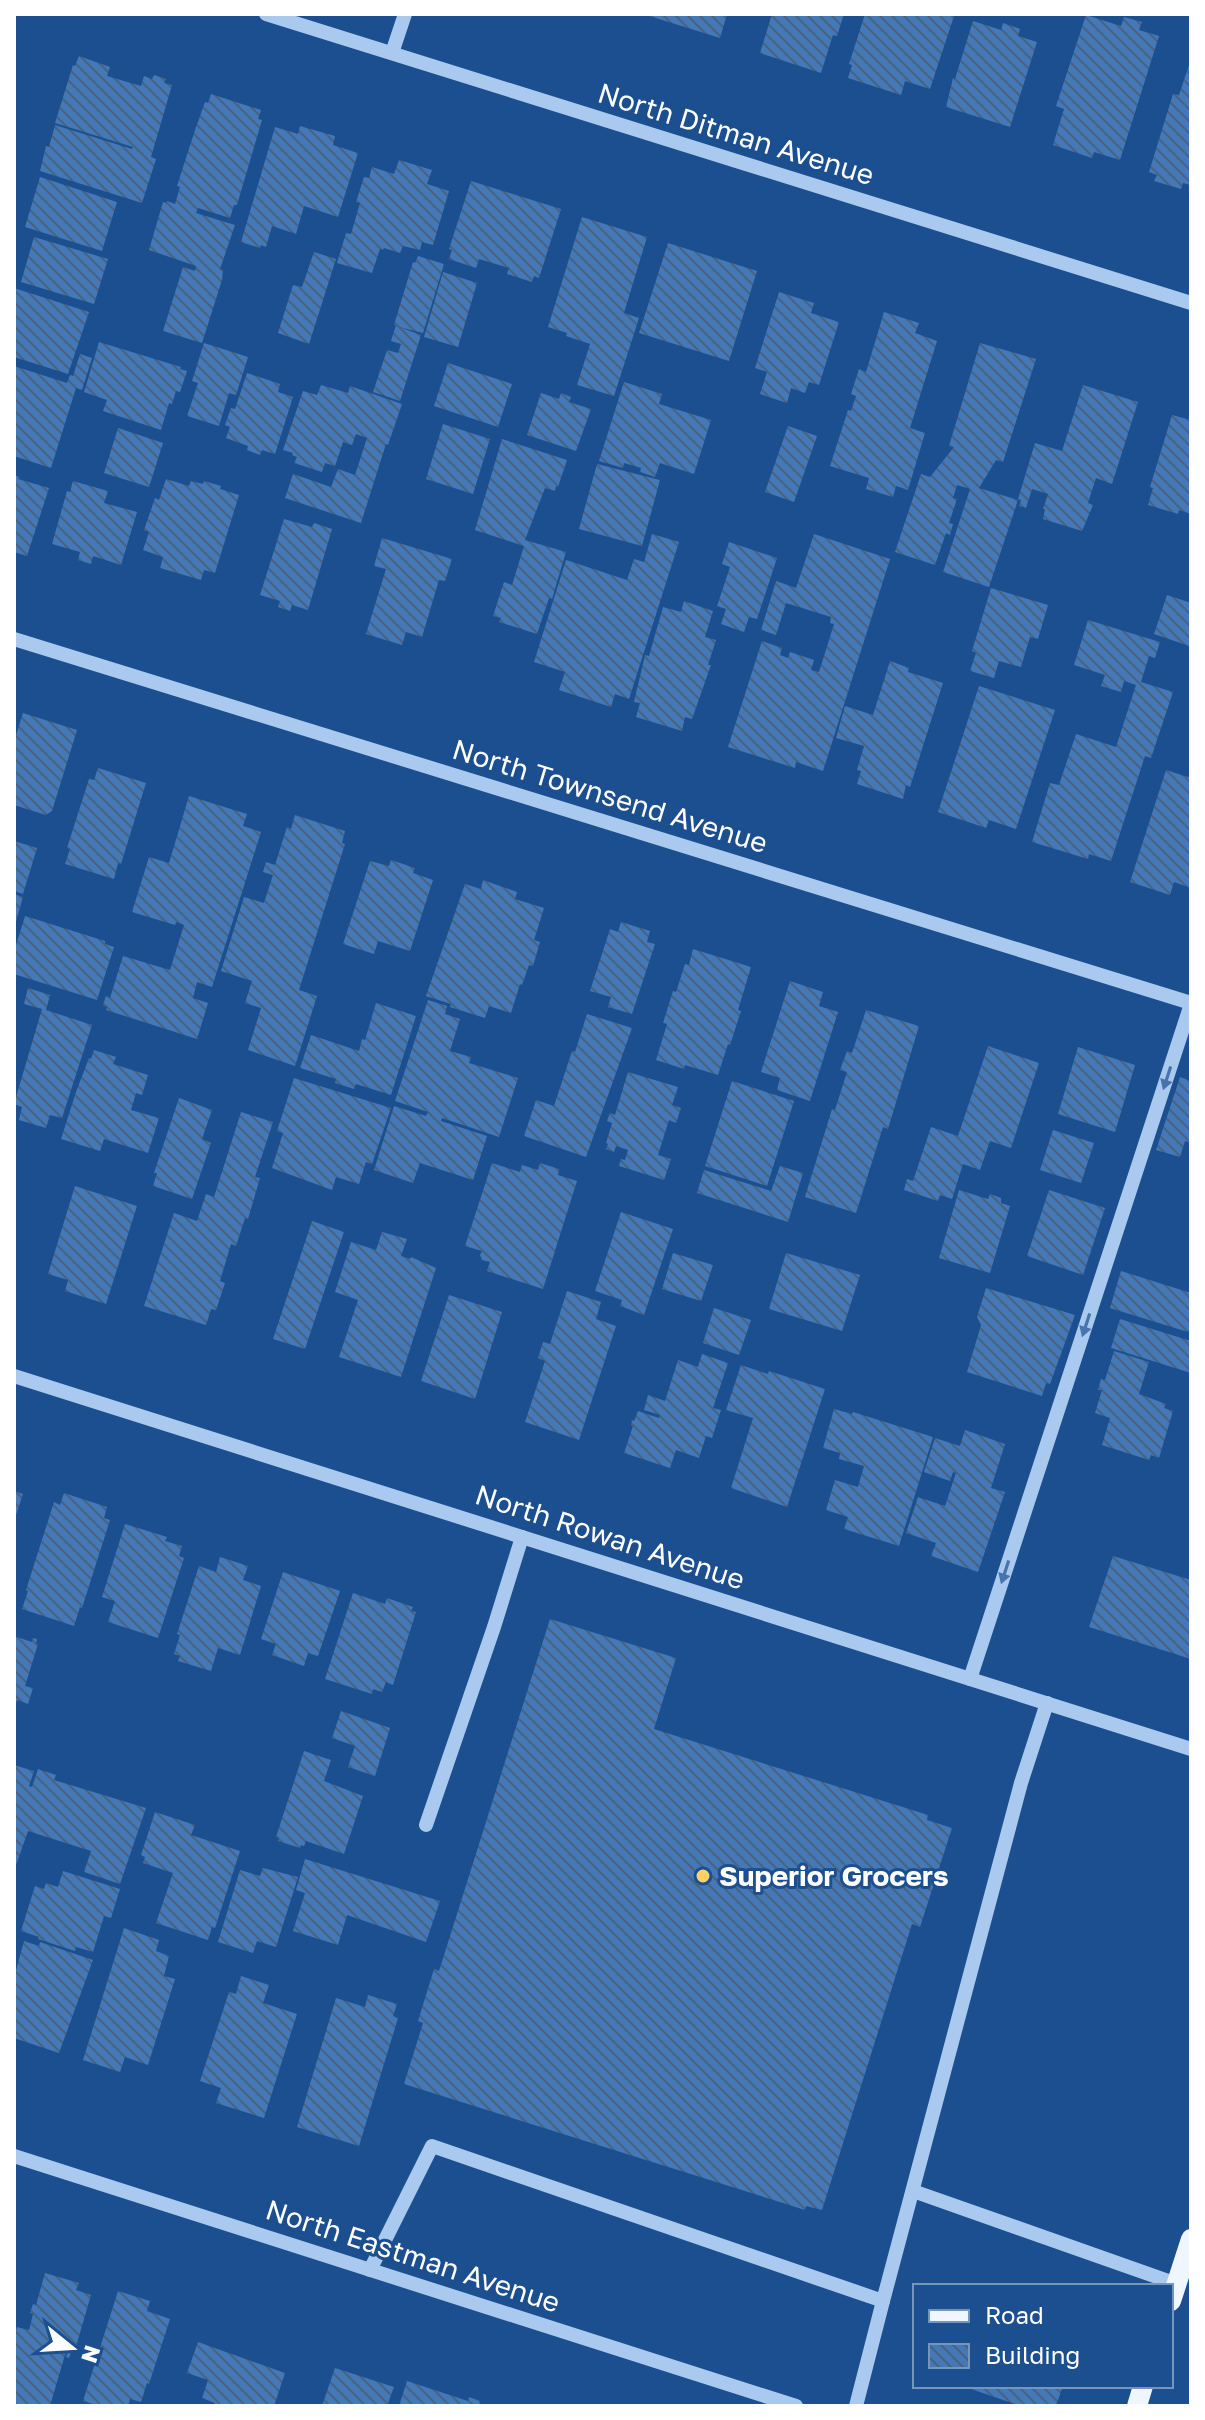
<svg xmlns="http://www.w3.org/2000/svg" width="1205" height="2420" font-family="'Golos Text',sans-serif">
<defs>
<pattern id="building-back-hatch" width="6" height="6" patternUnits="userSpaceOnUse" patternTransform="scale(2)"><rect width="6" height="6" fill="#4478b7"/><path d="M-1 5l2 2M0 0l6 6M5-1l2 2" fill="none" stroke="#486282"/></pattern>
</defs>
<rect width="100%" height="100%" fill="#1b4f8f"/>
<!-- building -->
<g fill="url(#building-back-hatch)">
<polygon points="643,14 727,14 720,38"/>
<polygon points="772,14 844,14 837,36 833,35 821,73 760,53"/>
<polygon points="865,14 954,16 930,89 905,81 901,95 848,78 852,65 849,64"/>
<polygon points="1086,15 1121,26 1124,17 1142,22 1139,30 1159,36 1120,160 1094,152 1092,158 1053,145 1064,109 1056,106"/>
<polygon points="973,21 1001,30 1003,23 1020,29 1018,36 1037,42 1010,127 946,107 953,78 955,79"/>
<polygon points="79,56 110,67 107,76 141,86 144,76 152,79 154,75 166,79 164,83 172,85 151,157 156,159 142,203 40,171 46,146 49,147 55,125 132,149 133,147 55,123 73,65 75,66"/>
<polygon points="1191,59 1191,185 1183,183 1181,189 1154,181 1157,175 1149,172 1173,94 1179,95"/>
<polygon points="211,94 261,110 258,119 262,120 237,205 234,205 230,218 198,208 196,213 235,225 220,269 223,270 222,280 202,343 163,331 183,267 195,271 196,266 149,250 163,202 166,203 167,201 175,204 180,187 177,186 195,130 205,102 208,103"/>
<polygon points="300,126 335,136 333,145 358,153 338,217 304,206 296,234 272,226 266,247 261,245 260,248 241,242 275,127 298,134"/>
<polygon points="399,160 432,170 427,184 449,191 433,245 422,242 420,250 403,246 400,253 384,248 383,250 380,249 372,273 337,263 346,233 351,234 360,203 356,202 364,177 369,178 372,167 394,174"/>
<polygon points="40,177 117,202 102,251 25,227"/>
<polygon points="471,181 561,209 539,278 534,276 532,282 507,274 509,268 479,259 476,268 449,259 452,250 449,249"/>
<polygon points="582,217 647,237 624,313 639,318 614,396 577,385 590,344 566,336 567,333 548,327"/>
<polygon points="34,237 108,259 94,304 21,282"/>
<polygon points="668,243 757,271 729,361 639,333"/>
<polygon points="314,252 336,259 309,344 278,333 293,285 302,287"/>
<polygon points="418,256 444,264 423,333 399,327 421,335 400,401 373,392 387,350 398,353 401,344 391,341 396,325 394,325 413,262 415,263"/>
<polygon points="443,272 477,283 458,347 424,337"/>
<polygon points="14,288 89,312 68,374 14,357"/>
<polygon points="779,292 814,303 811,313 839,322 819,385 809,382 805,393 791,388 787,403 760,394 767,372 755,368"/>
<polygon points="884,312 919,323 915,333 937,341 910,428 925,433 908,490 896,486 893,497 866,489 869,478 830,466 848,410 851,411 856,396 851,394 859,369 866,372"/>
<polygon points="99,342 181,367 180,369 187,371 180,392 176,391 172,404 169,403 161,430 103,411 107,400 84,392"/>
<polygon points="204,343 248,357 236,395 229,393 219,426 187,416 198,383 192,381"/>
<polygon points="980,343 1036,359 1003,462 996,460 979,488 1018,500 989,587 943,572 970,489 957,485 953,498 957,499 949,523 953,524 950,535 946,533 935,565 895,552 921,474 930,477 954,447 949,446"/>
<polygon points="80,354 92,358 82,390 76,388 51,468 14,456 14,366 67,383 70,375 73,376"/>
<polygon points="448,363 512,384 498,427 434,406"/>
<polygon points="247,373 280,384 278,392 293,397 275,454 262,450 260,455 247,450 248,446 226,438 230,427 225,425 231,408 235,409"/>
<polygon points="624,382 662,394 659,404 711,420 694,474 660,463 655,477 640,472 641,468 624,463 623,468 599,461"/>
<polygon points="321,385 348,393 350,386 402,404 388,445 386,444 361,523 285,498 293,474 331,487 338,469 355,475 367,438 356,434 352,445 343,442 335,466 325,463 322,472 294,463 297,457 292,455 293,453 283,450 303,391 317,395"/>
<polygon points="1083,385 1138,402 1112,484 1096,478 1088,503 1093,505 1082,531 1043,519 1045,509 1043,509 1048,494 1032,489 1026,508 1019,506 1021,500 1018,499 1035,443 1062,451"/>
<polygon points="541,393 559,399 561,393 571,397 569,402 591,409 576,451 527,435"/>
<polygon points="1172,415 1191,420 1191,514 1179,510 1178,514 1148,505 1153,488 1150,487"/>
<polygon points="443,424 490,439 473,494 426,479"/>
<polygon points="788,426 817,436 794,502 765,492"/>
<polygon points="118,428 163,443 149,487 104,473"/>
<polygon points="502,439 567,460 558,487 556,486 555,491 545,488 525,540 566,552 552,599 549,598 537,634 499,622 501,618 493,616 504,582 512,585 524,546 475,530"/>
<polygon points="597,464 660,480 642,546 579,529"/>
<polygon points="14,475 19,477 18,479 49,488 27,556 14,552"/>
<polygon points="166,479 189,486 191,481 203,484 204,481 221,486 220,489 239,495 215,573 204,570 201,580 160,568 163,557 143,550 149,532 144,530 155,498 159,500"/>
<polygon points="73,481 108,491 104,503 137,512 121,565 93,556 91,564 78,560 80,552 52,544 67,491 70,492"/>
<polygon points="284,519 312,527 314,523 332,529 308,610 292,605 290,611 278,607 280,601 260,595"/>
<polygon points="652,534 679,542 629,699 615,694 611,707 559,690 565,672 534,662 566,560 627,580 634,559 644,562"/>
<polygon points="814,534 890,559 823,771 796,762 795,768 728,747 762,641 782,648 780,655 788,658 790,652 814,660 811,670 819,672 834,624 830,623 831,617 786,603 776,635 761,630 776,581 796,588"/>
<polygon points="382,538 452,559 445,581 439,580 422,637 406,632 402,645 366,634 386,569 374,566"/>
<polygon points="729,542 777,558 757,619 749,617 744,632 721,624 726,609 717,606 730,567 722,564"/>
<polygon points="991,588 1048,605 1038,639 1030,637 1021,667 999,661 994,678 970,671 976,653 972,651"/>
<polygon points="1167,595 1191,603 1191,638 1189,646 1154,634"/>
<polygon points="684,601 713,611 705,637 716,640 708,665 711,665 692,719 685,717 682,731 636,717 640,703 634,702 645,655 649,656 663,607 681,612"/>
<polygon points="1088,620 1160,642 1155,658 1149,656 1141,682 1173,692 1151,758 1145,756 1111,861 1089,854 1088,859 1032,842 1050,783 1059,785 1076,734 1116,747 1136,685 1124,681 1121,692 1101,686 1105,675 1074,665"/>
<polygon points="890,661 909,668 908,672 943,683 910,787 906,785 903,799 857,784 861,771 857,770 864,746 836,738 845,706 873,715"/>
<polygon points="979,686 1055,710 1016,829 989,820 986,828 938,812"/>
<polygon points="23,713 77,730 52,811 46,815 14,805 14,742"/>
<polygon points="98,768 146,783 121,864 118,863 114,879 65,864 70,849 67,848 89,779 94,780"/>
<polygon points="1166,770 1191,778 1191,888 1174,882 1170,895 1130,882"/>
<polygon points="189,796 247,814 243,826 261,832 212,987 197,982 193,998 208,1003 197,1039 106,1010 107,1007 103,1005 106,996 110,998 123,956 170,970 184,925 176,922 175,925 132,912 149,857 169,863"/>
<polygon points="295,815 345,831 342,843 345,844 299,990 317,996 295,1066 248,1050 261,1008 245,1003 252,981 221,971 244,897 264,903 273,875 263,872 266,862 275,865 287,827 291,829"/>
<polygon points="14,841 37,848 23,894 14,891"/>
<polygon points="391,860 415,868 413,873 433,880 410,951 378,941 374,954 343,944 370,861 389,866"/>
<polygon points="483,880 517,892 515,899 544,908 534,940 540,942 533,966 529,965 522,985 520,984 511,1013 489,1006 485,1018 450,1007 451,1004 426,996 465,884 481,889"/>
<polygon points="14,894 23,897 15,925 14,925"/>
<polygon points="25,916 105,941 105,944 114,947 97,1000 14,974 14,952"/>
<polygon points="621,922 650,931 647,942 655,944 632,1014 608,1007 611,997 590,991 610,929 618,932"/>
<polygon points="693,949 751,967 738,1010 741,1011 730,1045 728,1044 718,1075 685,1065 684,1069 656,1060 667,1024 663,1023 673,991 676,992 685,964 689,965"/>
<polygon points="790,981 823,992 819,1006 838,1012 810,1101 777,1090 780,1078 761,1072"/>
<polygon points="28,988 50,995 46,1010 92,1025 62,1118 50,1115 46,1128 19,1120 22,1107 14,1104 42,1009 24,1004"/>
<polygon points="428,1000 447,1006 445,1014 460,1019 450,1051 471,1057 469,1063 518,1078 499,1137 442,1118 441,1121 487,1136 473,1180 420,1163 413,1183 374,1170 394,1106 426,1116 428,1112 395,1101"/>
<polygon points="376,1003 416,1016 391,1095 356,1084 354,1089 335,1083 336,1079 300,1068 311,1035 359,1051 362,1039 365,1040"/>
<polygon points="866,1010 919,1026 888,1129 883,1127 856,1213 805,1197 832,1109 835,1110 847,1072 840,1070 847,1051 852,1053"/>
<polygon points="587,1014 632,1028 586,1157 524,1136 536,1100 554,1106 572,1051 575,1052"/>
<polygon points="988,1046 1039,1063 1011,1148 990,1141 980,1170 963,1164 952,1199 940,1195 938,1201 904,1190 907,1179 913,1181 931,1127 958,1136"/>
<polygon points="1078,1047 1135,1065 1115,1132 1058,1114"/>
<polygon points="94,1050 116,1057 113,1064 148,1075 142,1095 136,1093 131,1110 159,1118 148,1153 104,1139 100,1151 61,1139 76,1092 89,1058 91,1059"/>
<polygon points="628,1072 678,1087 672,1105 681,1108 676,1123 669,1120 658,1155 671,1159 664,1180 619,1166 621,1159 625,1160 628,1150 616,1146 614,1152 606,1149 608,1144 606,1143 612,1123 607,1121 610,1113 615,1115"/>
<polygon points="1180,1077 1191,1081 1191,1143 1185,1141 1180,1157 1156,1150"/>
<polygon points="294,1078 391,1108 372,1164 366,1162 359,1184 336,1177 332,1190 272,1168 283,1133 277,1131"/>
<polygon points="732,1081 794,1101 767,1186 705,1166"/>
<polygon points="179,1098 212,1110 202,1139 211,1143 192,1199 153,1186 157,1173 154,1173"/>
<polygon points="241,1112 273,1122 255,1177 260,1178 248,1219 245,1218 236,1246 231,1244 220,1281 225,1283 216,1310 211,1309 206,1325 144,1306 174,1213 197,1221 206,1194 214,1197"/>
<polygon points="1053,1130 1094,1143 1081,1183 1040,1170"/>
<polygon points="492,1163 520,1172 522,1165 538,1170 540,1163 559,1169 558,1175 577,1181 543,1289 487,1271 490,1262 482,1260 480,1255 482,1251 465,1246"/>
<polygon points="780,1166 803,1173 788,1222 697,1193 704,1170 771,1191"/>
<polygon points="75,1186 137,1206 106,1304 65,1291 68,1280 48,1274"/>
<polygon points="959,1190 988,1199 990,1194 1001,1198 1001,1203 1010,1206 990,1273 939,1258"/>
<polygon points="1049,1190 1105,1208 1083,1275 1027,1256"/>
<polygon points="621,1212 673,1229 644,1315 620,1306 622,1300 595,1291"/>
<polygon points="312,1221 344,1232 305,1349 273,1339"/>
<polygon points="382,1232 407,1239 401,1256 410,1259 411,1257 436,1268 401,1377 339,1357 358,1300 335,1292 351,1242 376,1250"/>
<polygon points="673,1253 713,1265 701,1301 662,1289"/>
<polygon points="786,1253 860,1275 842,1331 769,1309"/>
<polygon points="1121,1271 1191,1293 1191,1324 1188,1332 1110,1308"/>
<polygon points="986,1288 1075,1315 1050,1384 1046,1383 1042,1396 967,1372 981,1325 977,1317"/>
<polygon points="567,1291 601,1302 596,1319 616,1326 579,1440 525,1422 545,1361 538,1358 543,1342 550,1344"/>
<polygon points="449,1295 502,1312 475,1399 421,1381"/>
<polygon points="714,1308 751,1320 739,1355 703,1343"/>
<polygon points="1120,1319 1191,1341 1191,1373 1111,1348"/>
<polygon points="1114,1351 1149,1362 1139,1394 1166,1404 1164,1408 1173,1411 1159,1458 1151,1455 1149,1460 1102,1445 1110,1418 1095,1413 1102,1390 1098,1390 1101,1379 1105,1380"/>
<polygon points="702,1354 728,1363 713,1408 721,1410 712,1438 706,1436 699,1458 676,1450 670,1468 624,1453 633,1426 631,1425 632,1420 634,1421 638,1411 659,1418 660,1415 644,1410 648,1395 665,1401 678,1360 698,1367"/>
<polygon points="741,1365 768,1374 769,1371 825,1389 787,1507 731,1488 753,1418 726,1410"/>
<polygon points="834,1409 852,1414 853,1412 933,1437 899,1546 844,1529 848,1517 826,1510 835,1480 858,1487 864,1466 839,1459 840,1453 823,1448"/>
<polygon points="965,1430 1005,1444 991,1488 1005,1492 978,1572 931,1556 936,1543 906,1533 918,1497 945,1506 956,1473 953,1472 950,1481 924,1472 935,1438 960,1446"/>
<polygon points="14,1491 23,1494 15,1518 14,1518"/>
<polygon points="64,1493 107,1507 104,1518 110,1520 82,1608 80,1607 74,1626 22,1609 28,1591 26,1590 54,1502 60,1505"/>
<polygon points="125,1524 167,1537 165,1541 182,1546 179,1556 184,1558 158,1638 108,1622 115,1601 102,1597"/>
<polygon points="1113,1556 1191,1580 1191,1659 1089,1627"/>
<polygon points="220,1557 248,1566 243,1580 261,1586 240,1655 218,1648 211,1671 178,1661 180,1656 174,1654 180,1635 177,1634 199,1566 216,1572"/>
<polygon points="283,1572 340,1591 318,1656 308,1653 304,1666 272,1655 276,1644 261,1639"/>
<polygon points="353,1593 385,1604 387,1598 413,1607 411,1611 416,1612 393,1685 386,1682 382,1692 373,1689 372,1694 325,1679"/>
<polygon points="550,1619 676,1658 654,1729 928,1815 927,1820 952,1828 920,1927 912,1924 822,2210 806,2206 805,2210 404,2084 423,2023 418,2021 434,1969 439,1971"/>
<polygon points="14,1636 32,1642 33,1638 37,1639 36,1644 38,1644 25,1686 33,1688 28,1704 17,1700 15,1707"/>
<polygon points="341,1711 390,1728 375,1776 348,1767 355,1746 332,1738"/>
<polygon points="304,1751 331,1760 324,1781 363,1796 344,1854 306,1841 304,1846 301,1845 300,1848 278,1841 279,1838 276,1837"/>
<polygon points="14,1765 34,1771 29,1786 32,1787 38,1769 56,1775 54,1780 146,1808 120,1884 84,1872 91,1851 28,1831 14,1871"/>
<polygon points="155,1812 195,1825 191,1835 240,1851 215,1928 212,1927 208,1940 156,1923 173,1873 143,1863 145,1857 141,1855"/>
<polygon points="305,1859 440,1901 426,1942 347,1915 338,1945 293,1931 305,1893 296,1890"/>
<polygon points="263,1868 298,1877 276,1947 257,1941 253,1953 218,1942 240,1870 260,1876"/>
<polygon points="63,1871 120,1889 111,1918 104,1916 93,1952 76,1947 75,1951 38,1939 39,1937 21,1931 35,1886 44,1889 46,1883 58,1887"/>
<polygon points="124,1928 159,1940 156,1951 169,1956 164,1976 175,1979 148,2065 125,2057 120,2072 83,2060"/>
<polygon points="24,1941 39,1946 40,1942 93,1960 59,2053 14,2038 14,1978"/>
<polygon points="241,1976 269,1985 263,2003 297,2014 264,2118 216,2103 221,2088 200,2081 229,1992 236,1994"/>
<polygon points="368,1995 397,2004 393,2016 398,2018 359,2146 297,2127 336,1998 365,2007"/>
<polygon points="45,2273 79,2283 76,2290 91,2295 75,2350 72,2349 69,2358 66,2357 69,2348 67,2348 50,2406 14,2406 14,2338 17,2327 29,2330 33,2314 30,2313 33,2304 36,2305"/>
<polygon points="118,2291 150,2301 147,2311 170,2319 149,2384 147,2383 141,2402 130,2399 128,2406 99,2406 83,2401"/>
<polygon points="198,2342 285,2373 274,2406 213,2406 215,2403 202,2398 208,2380 187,2373"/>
<polygon points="335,2368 394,2387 387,2406 322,2406"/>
<polygon points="407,2381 468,2401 469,2397 480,2401 479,2403 485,2406 399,2406"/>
<polygon points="962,2386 1063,2386 1057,2403 1052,2406 1021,2406"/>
</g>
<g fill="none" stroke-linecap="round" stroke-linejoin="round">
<!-- minor -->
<g stroke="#a9c9ee" stroke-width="14">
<polyline points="266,14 1191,303"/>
<polyline points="392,53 405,14"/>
<polyline points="14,639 1191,1003"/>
<polyline points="14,1376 1191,1749"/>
<polyline points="970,1679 1191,1004"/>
<polyline points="426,1825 494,1627 522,1537"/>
<polyline points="14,2156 796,2406"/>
<polyline points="913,2191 1177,2284"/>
<polyline points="370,2270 432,2146 883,2301 1021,1783 1047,1703"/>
<polyline points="856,2406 883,2301"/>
</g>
<!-- major -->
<g stroke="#f0f6ff" stroke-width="20">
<polyline points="1171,2301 1191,2239"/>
<polyline points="1137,2406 1143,2386"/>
</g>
</g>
<!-- one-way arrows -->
<defs><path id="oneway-solid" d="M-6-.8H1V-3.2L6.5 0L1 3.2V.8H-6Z" transform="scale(2)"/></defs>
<g fill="#4674ac">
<use href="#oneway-solid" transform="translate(1167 1078) rotate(108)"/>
<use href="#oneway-solid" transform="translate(1086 1325) rotate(108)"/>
<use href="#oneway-solid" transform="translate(1005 1572) rotate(108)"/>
</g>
<!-- markers -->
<circle fill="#ffd166" stroke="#1b4f8f" stroke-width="3" cx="703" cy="1876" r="8"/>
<g text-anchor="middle" stroke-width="6" stroke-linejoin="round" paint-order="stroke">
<!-- street labels -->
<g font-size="28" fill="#fff" stroke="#1b4f8f">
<text transform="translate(736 134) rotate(17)" y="10">North Ditman Avenue</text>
<text transform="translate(610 796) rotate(17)" y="10">North Townsend Avenue</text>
<text transform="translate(610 1537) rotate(18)" y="10">North Rowan Avenue</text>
<text transform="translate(413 2256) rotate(18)" y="10">North Eastman Avenue</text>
</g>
<!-- poi labels -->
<g font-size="28" font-weight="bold" fill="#fff" stroke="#1b4f8f" text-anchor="start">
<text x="719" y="1886">Superior Grocers</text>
</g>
</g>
<!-- border -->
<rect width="1205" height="2420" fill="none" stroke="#ffffff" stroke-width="32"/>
<!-- legend -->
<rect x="913" y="2284" width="260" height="104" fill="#1b4f8f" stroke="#7695bc" stroke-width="2"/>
<rect x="929" y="2310" width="40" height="12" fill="#f0f6ff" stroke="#7695bc" stroke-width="2"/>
<text x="985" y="2324" font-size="24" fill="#ffffff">Road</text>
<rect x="929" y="2344" width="40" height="24" fill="url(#building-back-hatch)" stroke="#7695bc" stroke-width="2"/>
<text x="985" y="2364" font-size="24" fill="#ffffff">Building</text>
<!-- north arrow -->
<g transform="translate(72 2348) rotate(108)" stroke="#1b4f8f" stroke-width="6" paint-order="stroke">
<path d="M0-6L14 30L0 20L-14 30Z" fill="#ffffff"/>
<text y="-12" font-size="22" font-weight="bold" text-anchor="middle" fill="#ffffff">N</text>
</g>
</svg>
